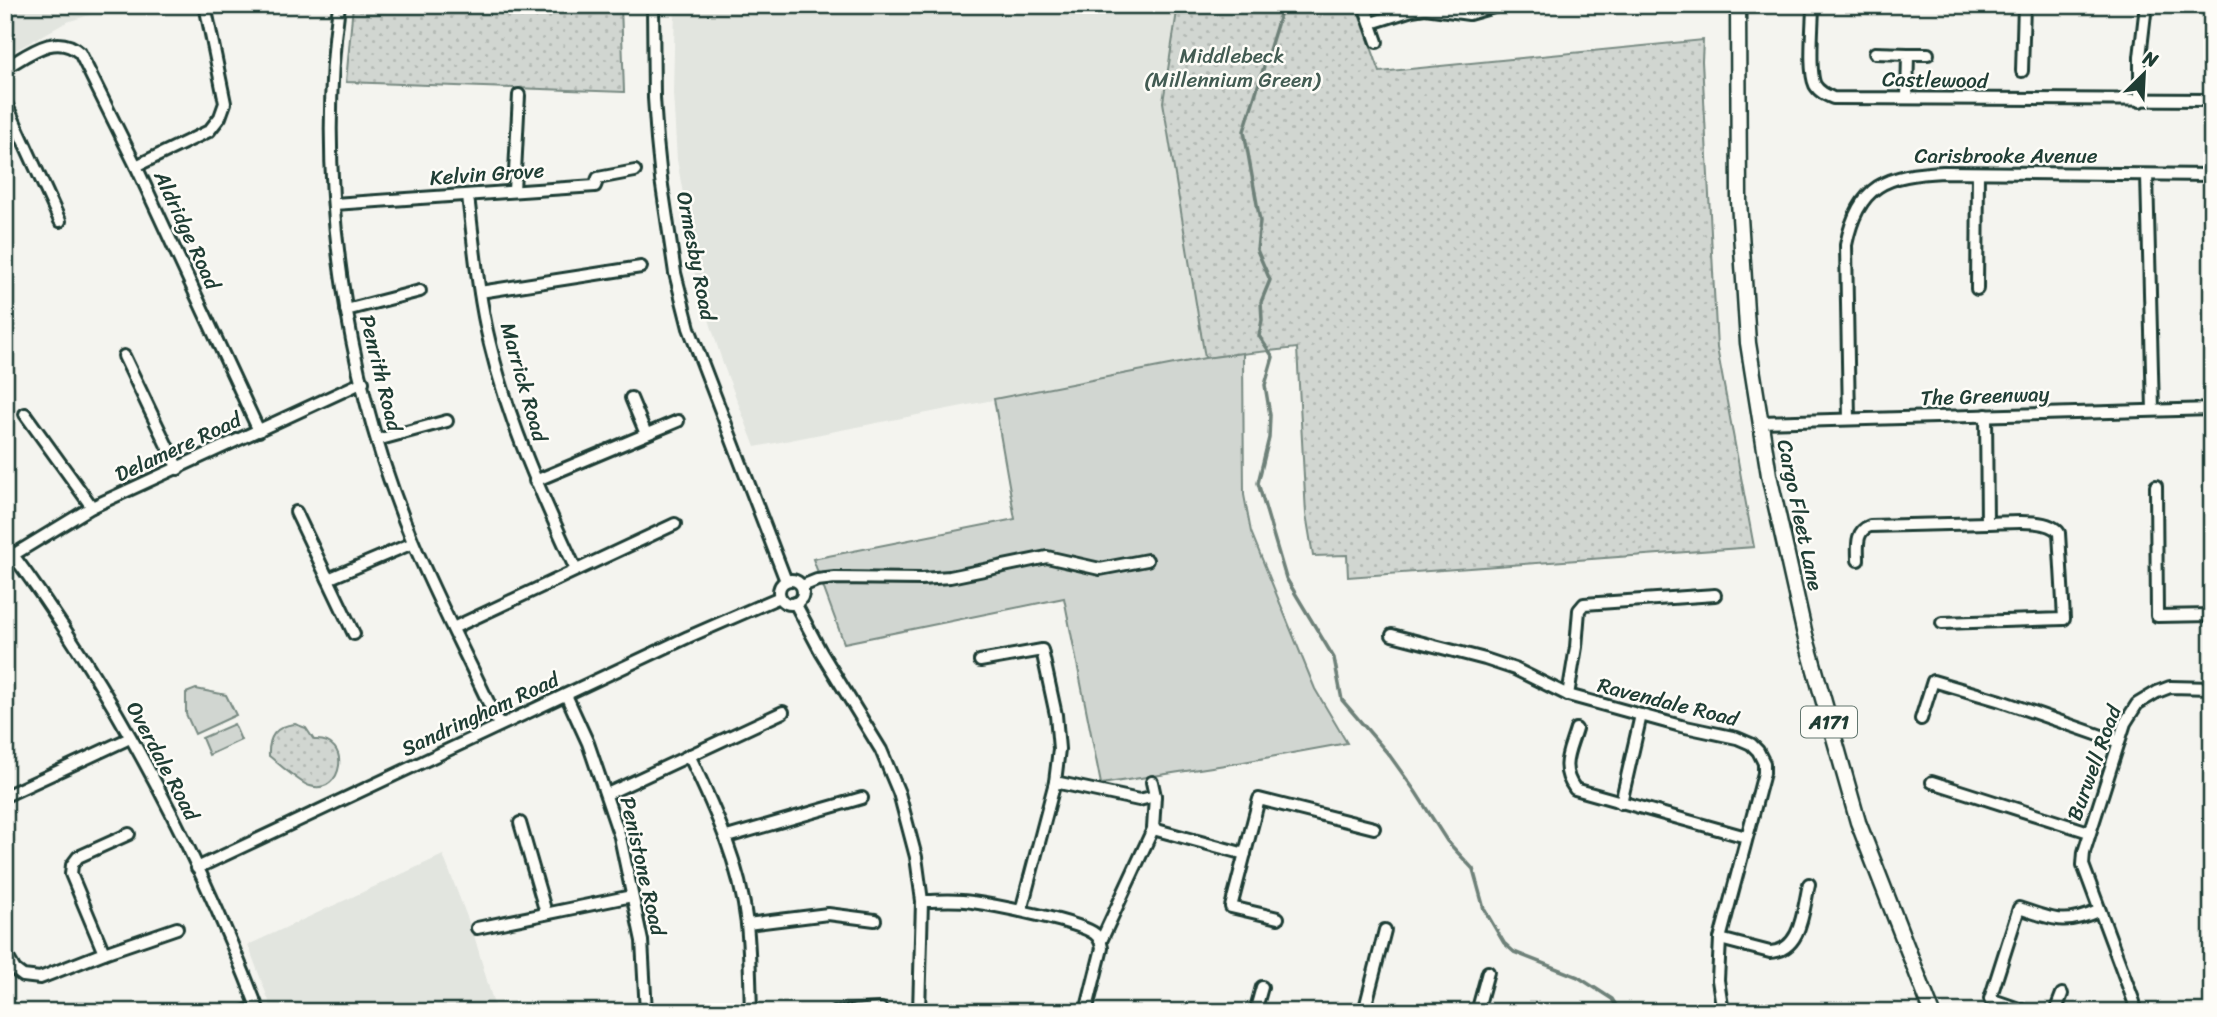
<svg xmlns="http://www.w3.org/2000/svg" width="2217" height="1017" font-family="Sriracha,sans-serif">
<defs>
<pattern id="green-dots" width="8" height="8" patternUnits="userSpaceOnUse" patternTransform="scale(1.75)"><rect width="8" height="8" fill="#d1d6d1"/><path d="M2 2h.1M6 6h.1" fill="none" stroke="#b3b9b4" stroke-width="1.8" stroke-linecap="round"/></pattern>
</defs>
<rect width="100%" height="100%" fill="#f4f4ef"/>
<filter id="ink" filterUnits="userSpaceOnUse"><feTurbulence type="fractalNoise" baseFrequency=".0143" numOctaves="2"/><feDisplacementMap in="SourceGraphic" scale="14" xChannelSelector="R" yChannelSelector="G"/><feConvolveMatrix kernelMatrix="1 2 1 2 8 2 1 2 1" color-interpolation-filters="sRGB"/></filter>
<g filter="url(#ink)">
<!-- built -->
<g fill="#e2e5df">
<polygon points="5,5 121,5 67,22 5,56"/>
<polygon points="675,5 1178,5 1163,103 1205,358 755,447 723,364 693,268 696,267 677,160 673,93"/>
<polygon points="443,855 474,935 496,1012 273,1012 248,945"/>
</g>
<!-- green -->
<g fill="url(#green-dots)" stroke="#788a82" stroke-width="2">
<polygon points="353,5 621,5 624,92 346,82"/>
<polygon points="1178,5 1356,5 1380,72 1703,40 1702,61 1717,348 1754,547 1348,577 1347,555 1313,556 1306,514 1297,348 1205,358 1163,102"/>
<path d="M295 724 306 728 314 740C353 737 343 796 310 786 301 784 278 763 269 756 268 737 275 726 295 724Z"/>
</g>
<!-- pitch -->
<g fill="#d1d6d1" stroke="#788a82" stroke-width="2">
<polygon points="1243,353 1244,495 1251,532 1315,689 1347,743 1238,763 1101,784 1064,598 844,643 813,559 1015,519 994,399 1205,358"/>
<polygon points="196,689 226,695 236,715 195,734 186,714 186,693"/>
<polygon points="234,724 241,740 209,755 202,738"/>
</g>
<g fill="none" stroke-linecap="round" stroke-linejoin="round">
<!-- stream -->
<polyline stroke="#6e8179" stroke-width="3.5" points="1283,5 1244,131 1260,221 1257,250 1270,280 1261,302 1262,320 1259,336 1273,357 1265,385 1270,415 1269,438 1258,483 1286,578 1334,658 1342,700 1390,756 1415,791 1447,841 1473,869 1484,909 1504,943 1514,952 1578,977 1612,999 1620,1012"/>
<defs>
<g id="minor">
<path d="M339 5C315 180 345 379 413 542 439 604 471 664 499 725"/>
<polyline points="653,5 654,98 657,140 661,179 675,273 689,328 786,581"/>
<polyline points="1364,5 1377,42"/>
<path d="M1813 5C1813 23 1808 71 1815 85 1819 92 1826 95 1833 98L2212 100"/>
<polyline points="1371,23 1412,10 1425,8 1469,14 1501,5"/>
<polyline points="1875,53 1908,54 1907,98"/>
<polyline points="1908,54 1928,54"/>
<path d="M5 68C28 55 56 31 80 53L136 166 259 431"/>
<polyline points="2022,71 2024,5"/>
<polyline points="5,101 60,221"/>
<polyline points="2140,101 2140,57 2146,5"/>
<polyline points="136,166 209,131 220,117 225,103 205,5"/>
<polyline points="2147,175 2153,410"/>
<polyline points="514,191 519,95"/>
<path d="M468 196C474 245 478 296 490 344 509 423 542 496 576 570"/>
<polyline points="334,204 595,186 598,178 635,171"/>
<polyline points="1977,289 1978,173"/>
<polyline points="480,292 641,267"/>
<polyline points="346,310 420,291"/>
<polyline points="124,356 178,469"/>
<polyline points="631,398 646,434"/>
<polyline points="25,414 92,507"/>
<path d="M1849 419 1846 245C1858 184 1887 175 1943 172L2212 175"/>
<polyline points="1760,422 2212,409"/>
<polyline points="377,440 447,421"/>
<polyline points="535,481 678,421"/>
<polyline points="2156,486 2157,616 2212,615"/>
<polyline points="296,512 354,634"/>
<path d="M5 544C111 686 196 847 259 1012"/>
<polyline points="13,555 92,507 363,382"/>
<path d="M1858 560C1858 547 1855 531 1870 526L1987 523"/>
<polyline points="328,579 413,543"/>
<circle cx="791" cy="592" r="12"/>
<polyline points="802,586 817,580 835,578 921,579 950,577 1047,557 1100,569 1147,560"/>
<polyline points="795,603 821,652 881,750 899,793 916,857 922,901 919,1012"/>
<path d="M1942 623 2064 619 2059 533C2049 517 2005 523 1987 523L1986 415"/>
<polyline points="453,628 675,524"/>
<polyline points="1392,635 1485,659 1515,669 1568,695 1681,726 1737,738 1751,744 1758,751 1764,763 1764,773 1720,939 1718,980 1723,1012"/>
<polyline points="980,661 1042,650 1056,715 1059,749 1055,782 1021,911"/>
<polyline points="566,695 588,743 620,837 642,941 646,1012"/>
<polyline points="1568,695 1576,647 1579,610 1584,604 1715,595"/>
<polyline points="1921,719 1933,681 2001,701 2119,742"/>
<path d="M1576 729C1569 753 1559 767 1575 789L1746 837"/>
<path d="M689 755C715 809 740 864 747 924 750 953 750 983 751 1012"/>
<polyline points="1055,782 1139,800 1155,796"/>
<polyline points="1932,782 2089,832"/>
<polyline points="607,794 783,712"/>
<polyline points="5,796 130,738"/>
<polyline points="1621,803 1641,715"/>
<polyline points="520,823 546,913"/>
<polyline points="1153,829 1245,854"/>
<polyline points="727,837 862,798"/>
<polyline points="197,868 688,637 780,597"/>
<path d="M922 901C938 901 956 899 972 902 994 905 1081 922 1095 934 1100 938 1101 942 1102 948L1086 1012"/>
<polyline points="1278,918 1231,907 1259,799 1374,828"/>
<polyline points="747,924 828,914 875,920"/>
<polyline points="477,928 632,896"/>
<path d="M1720 939 1770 952C1802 951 1803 909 1809 884"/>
<polyline points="1101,941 1153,829 1155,796 1152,782"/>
<polyline points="5,953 15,970 23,976 40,978 104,953 177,928"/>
<polyline points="104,953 71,874 72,865 78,857 129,834"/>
<polyline points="243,1012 257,1007"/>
<polyline points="834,1012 881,1009"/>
<polyline points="1255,1012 1262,987"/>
<polyline points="1364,1012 1385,930"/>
<polyline points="1477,1012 1488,972"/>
<path d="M2028 1012 1990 999 2019 908C2053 919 2064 926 2098 911"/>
<polyline points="2055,1012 2062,994"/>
<polyline points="2135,1012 2134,1002 2083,865 2084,852 2125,723 2137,704 2157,692 2170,687 2212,688"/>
</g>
<polyline id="major" points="1738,5 1739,201 1748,343 1769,475 1805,635 1858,822 1932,1012"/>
</defs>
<!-- minor casing -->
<use href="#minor" stroke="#1f3d34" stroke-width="16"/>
<!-- major casing -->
<use href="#major" stroke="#1f3d34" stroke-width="19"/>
<!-- minor -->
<use href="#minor" stroke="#fdfcf7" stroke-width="10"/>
<!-- major -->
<use href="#major" stroke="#fdfcf7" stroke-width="14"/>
</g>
</g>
<g text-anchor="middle" stroke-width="5" stroke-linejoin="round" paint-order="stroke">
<!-- shield labels -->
<rect fill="#fdfcf7" stroke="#62766e" stroke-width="2" x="1801" y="706.5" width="56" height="31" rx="5"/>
<g font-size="19" font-weight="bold" fill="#1f3d34">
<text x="1829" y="729">A171</text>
</g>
<!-- park labels -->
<g font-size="21" fill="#435c53" stroke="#fdfcf7">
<text x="1232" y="63">Middlebeck<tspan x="1232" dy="24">(Millennium Green)</tspan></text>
</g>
<!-- street labels -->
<g font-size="21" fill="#1f3d34" stroke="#fdfcf7">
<text transform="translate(1935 80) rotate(1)" y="7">Castlewood</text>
<text x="2006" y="163">Carisbrooke Avenue</text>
<text transform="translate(487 174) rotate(-4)" y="7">Kelvin Grove</text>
<text transform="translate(187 230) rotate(65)" y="7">Aldridge Road</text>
<text transform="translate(696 256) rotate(79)" y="7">Ormesby Road</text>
<text transform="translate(381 373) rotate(76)" y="7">Penrith Road</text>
<text transform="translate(524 382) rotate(74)" y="7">Marrick Road</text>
<text transform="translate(1985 396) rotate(-2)" y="7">The Greenway</text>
<text transform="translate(178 447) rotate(-25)" y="7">Delamere Road</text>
<text transform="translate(1800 515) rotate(78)" y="7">Cargo Fleet Lane</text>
<text transform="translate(1668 702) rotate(14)" y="7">Ravendale Road</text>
<text transform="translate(480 714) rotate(-25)" y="7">Sandringham Road</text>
<text transform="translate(163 761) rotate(62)" y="7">Overdale Road</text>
<text transform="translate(2094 763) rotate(-70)" y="7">Burwell Road</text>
<text transform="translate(643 866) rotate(77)" y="7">Penistone Road</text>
</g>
</g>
<!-- margin -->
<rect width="2217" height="1017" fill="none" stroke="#fdfcf7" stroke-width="28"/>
<rect x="14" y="14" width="2189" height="989" fill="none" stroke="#1f3d34" stroke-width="2.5" filter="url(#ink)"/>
<!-- north arrow -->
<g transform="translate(2144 74) rotate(24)" stroke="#fdfcf7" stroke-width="5" paint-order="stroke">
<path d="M0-5L12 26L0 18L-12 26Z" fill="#1f3d34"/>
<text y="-10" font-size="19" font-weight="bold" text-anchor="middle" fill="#1f3d34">N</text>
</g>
</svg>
